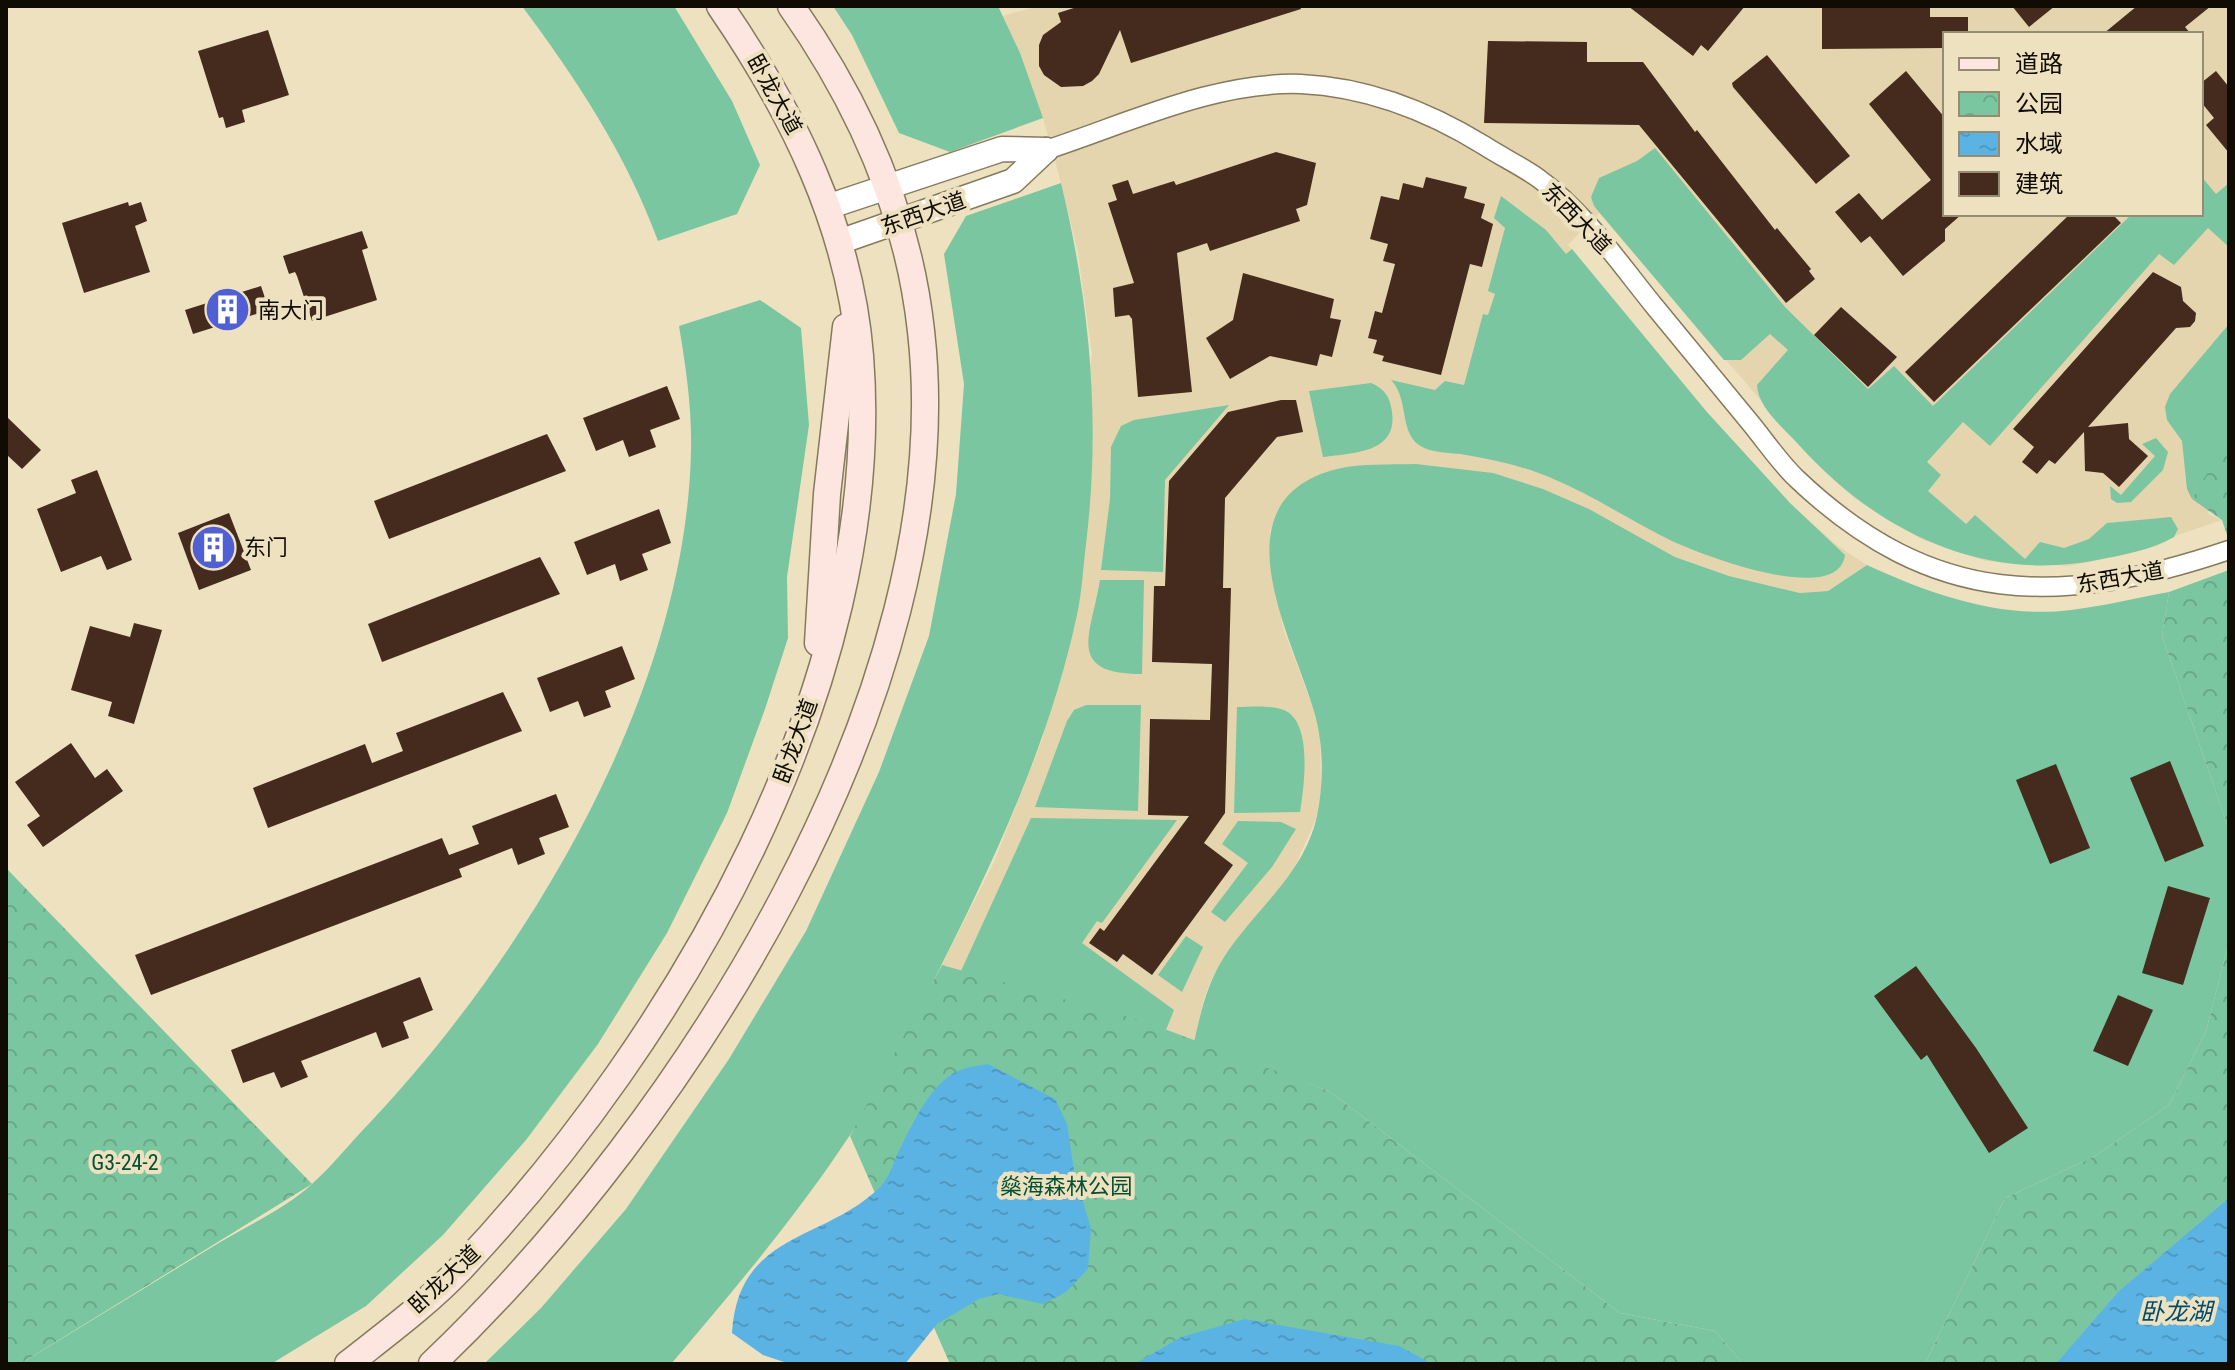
<svg xmlns="http://www.w3.org/2000/svg" width="2235" height="1370" font-family="'Roboto Condensed','Noto Sans SC',sans-serif">
<defs>
<pattern id="park-crowns" width="20" height="18" patternUnits="userSpaceOnUse" patternTransform="scale(2)"><rect width="20" height="18" fill="#7ac6a0"/><path d="M2 6a3 3 0 1 1 6 0M12 15a3 3 0 1 1 6 0" fill="none" stroke="#68a988"/></pattern>
<pattern id="water-ripples" width="26" height="14" patternUnits="userSpaceOnUse" patternTransform="scale(2)"><rect width="26" height="14" fill="#5bb3e4"/><path d="M2 4q2-2 4 0t4 0M15 11q2-2 4 0t4 0" fill="none" stroke="#4e99c2"/></pattern>
</defs>
<rect width="100%" height="100%" fill="#ede1c0"/>
<!-- built -->
<path fill="#e4d5ae" fill-rule="evenodd" d="M1039 6H2229V437L2216 465 2208 514 2222 520 2114 557 2069 566 1986 561 1921 539 1856 499 1809 456 1599 213 1568 245 1707 412 1790 504 1838 546 1867 565 1828 591 1801 593 1729 576 1675 557 1589 509 1543 489 1337 470 1313 480 1296 491 1270 530V556L1283 628 1313 708 1320 736 1321 791 1316 819 1292 873 1225 955 1212 978 1204 998 1194 1042 1146 1022 942 965 994 862 1043 738 1092 354 1078 253 1061 183 1043 118 1003 16ZM1945 34H2201V214H1945Z"/>
<!-- grass -->
<g fill="#7ac6a0">
<path d="M522 6H674L732 101 760 165 737 214 658 241C626 154 577 80 522 6Z"/>
<polygon points="833,6 998,6 1020,53 1043,118 950,152 899,133 852,35"/>
<path d="M1655 148 1785 307 1868 389 1894 366 1933 406 2132 214H2201V176L2216 194 2229 183V247L2208 228 2174 265 2159 254 1990 446 1963 422 1927 462 1941 475 1928 491 1966 524 1975 515 2025 559 2040 542 2064 548 2089 539 2107 523 2171 517 2178 529 2174 537C2152 550 2122 555 2097 560 1981 583 1875 530 1798 444 1783 427 1758 408 1757 385L1788 350 1770 334 1741 360H1724L1594 206 1591 197 1599 178 1637 161Z"/>
<path d="M1061 183C1090 303 1101 421 1086 544 1083 568 1082 592 1077 615 1049 744 994 861 935 978 908 1032 882 1089 848 1138 795 1218 733 1291 671 1364H484L541 1308 626 1209 729 1059 806 931 879 772 929 636 956 494 964 384 944 254 966 216Z"/>
<path d="M1501 196 1546 230 1566 254 1572 249 1706 411 1790 503 1845 555C1838 607 1705 556 1674 542 1632 522 1593 495 1549 477 1523 466 1495 460 1466 455 1451 452 1432 454 1419 445 1399 431 1409 398 1391 380L1435 390 1445 381 1464 385 1483 314 1488 315 1495 294 1488 291 1505 228 1494 218Z"/>
<path d="M760 300 801 328 809 425 787 577 788 638 765 709 727 813 667 933 598 1044 526 1140 443 1235 366 1306 271 1364H20C86 1324 151 1284 217 1244 248 1225 285 1209 312 1184 330 1168 345 1149 362 1131 526 960 686 694 691 451 692 408 686 368 679 326Z"/>
<path d="M2229 324C2229 352 2235 416 2228 439 2221 462 2203 478 2192 499L2187 489 2182 441 2167 420 2165 407 2170 394Z"/>
<path d="M1371 383C1385 389 1390 397 1392 412 1398 453 1353 453 1323 457L1309 391Z"/>
<polygon points="1229,405 1165,480 1163,572 1101,570 1110,499 1111,447 1121,426 1134,420"/>
<polygon points="2156,438 2168,452 2163,470 2131,502 2117,503 2111,499 2110,486 2121,495 2155,456 2142,444"/>
<path d="M1416 464 1493 473 1543 489 1589 509 1675 557 1729 576 1800 593 1828 591 1867 565C1930 594 2000 619 2071 610 2104 606 2136 598 2169 592L2162 636 2229 830V942L2206 1031 2169 1105 2095 1156 2005 1198 1925 1364H1743L1715 1331 1620 1313 1329 1091 1194 1042C1201 1011 1207 984 1224 957 1255 909 1304 875 1317 816 1324 781 1324 743 1313 708 1291 634 1215 500 1337 469 1362 463 1390 465 1416 464Z"/>
<path d="M1100 580H1144L1142 674C1065 674 1091 635 1100 580Z"/>
<polygon points="1086,705 1141,705 1138,811 1035,807 1067,721 1074,710"/>
<path d="M1237 707C1250 707 1268 705 1281 709 1314 718 1304 787 1300 812L1234 813Z"/>
<polygon points="1031,818 1177,820 1102,923 1097,921 1082,943 1174,1010 1166,1030 961,971"/>
<polygon points="1238,821 1281,822 1296,829 1272,867 1225,922 1211,912 1248,863 1222,844"/>
<polygon points="1186,936 1203,947 1182,992 1158,975"/>
</g>
<!-- park -->
<g fill="url(#park-crowns)">
<path d="M2229 437V541L2222 520 2192 499C2203 477 2218 460 2229 437Z"/>
<polygon points="2229,570 2229,830 2162,636 2169,592"/>
<polygon points="6,868 312,1184 20,1364 6,1364"/>
<polygon points="2229,942 2229,1364 1925,1364 2005,1198 2095,1156 2169,1105 2206,1031"/>
<polygon points="942,965 1146,1022 1329,1091 1620,1313 1715,1331 1743,1364 950,1364 850,1136"/>
</g>
<!-- water -->
<g fill="url(#water-ripples)">
<path d="M988 1064 1055 1099 1067 1124 1074 1170 1091 1229 1088 1269 1066 1292 1043 1304 998 1294 979 1299 937 1324 905 1364H790L763 1355 732 1333C738 1231 825 1242 880 1187 888 1179 893 1165 897 1155 910 1129 930 1083 958 1071 966 1067 978 1066 988 1064Z"/>
<polygon points="2229,1198 2229,1364 2056,1364 2118,1292"/>
<polygon points="1245,1319 1399,1346 1432,1364 1135,1364 1181,1337"/>
</g>
<!-- building -->
<g fill="#452b1e">
<polygon points="1080,6 1300,6 1301,9 1131,63 1120,30 1099,74 1092,81 1083,86 1061,87 1044,75 1039,66 1039,45 1043,35 1061,22 1058,13"/>
<polygon points="1628,6 1745,6 1708,51 1701,45 1693,56"/>
<polygon points="1825,6 1930,6 1930,17 1968,17 1968,34 1945,34 1945,48 1822,49 1822,7"/>
<polygon points="2012,6 2055,6 2029,27"/>
<polygon points="2137,6 2211,6 2185,27 2191,34 2103,34"/>
<polygon points="268,30 289,95 242,110 245,122 226,128 223,117 219,118 198,51"/>
<polygon points="1488,41 1587,42 1587,62 1643,62 1695,132 1697,130 1775,230 1777,228 1811,269 1809,271 1815,279 1786,303 1639,125 1484,123"/>
<polygon points="1767,55 1850,156 1816,184 1733,87 1732,83"/>
<polygon points="1906,71 1945,118 1945,214 1962,214 1945,229 1945,241 1903,276 1870,236 1861,243 1835,212 1859,193 1882,220 1931,180 1869,104"/>
<polygon points="2216,71 2229,87 2229,153 2206,125 2214,118 2201,102 2201,83"/>
<polygon points="1276,152 1316,163 1307,205 1296,209 1300,221 1210,251 1207,243 1177,253 1192,392 1138,397 1132,319 1129,315 1115,317 1113,288 1134,283 1108,203 1117,200 1112,185 1128,180 1133,194 1174,181 1176,185"/>
<polygon points="1426,177 1467,187 1464,198 1485,204 1481,218 1493,224 1482,267 1470,264 1441,375 1382,361 1384,356 1373,353 1377,340 1368,338 1375,311 1382,313 1395,264 1383,261 1388,244 1370,239 1381,196 1399,200 1403,183 1423,188"/>
<polygon points="128,202 129,206 141,202 147,221 135,226 150,272 84,293 62,223"/>
<polygon points="2070,214 2112,214 2121,223 1934,402 1905,372"/>
<polygon points="362,231 368,248 362,250 377,300 312,321 297,276 295,272 289,274 283,256"/>
<polygon points="2153,272 2181,287 2183,301 2196,313 2195,321 2190,327 2176,328 2088,427 2128,423 2129,439 2148,456 2119,487 2103,473 2085,471 2084,432 2055,464 2049,460 2037,474 2022,462 2034,447 2013,429"/>
<polygon points="1243,273 1334,299 1330,318 1341,320 1332,357 1320,354 1317,366 1270,356 1230,379 1206,338 1233,320"/>
<polygon points="261,286 269,310 193,334 185,310"/>
<polygon points="1841,307 1897,357 1868,387 1814,335"/>
<polygon points="667,386 680,419 650,430 656,447 629,457 623,440 596,451 583,418"/>
<polygon points="1281,400 1296,400 1303,432 1277,437 1225,498 1223,588 1231,588 1225,813 1204,843 1233,865 1152,975 1123,954 1117,962 1089,943 1100,928 1104,931 1189,816 1148,815 1150,719 1210,720 1212,664 1152,662 1154,586 1165,586 1169,481 1228,412"/>
<polygon points="6,416 41,450 22,469 6,454"/>
<polygon points="547,434 566,471 389,539 374,501"/>
<polygon points="97,470 132,560 107,570 101,556 61,572 37,509 76,493 71,480"/>
<polygon points="659,509 671,543 642,554 648,570 620,581 615,564 587,575 574,542"/>
<polygon points="229,513 251,570 199,590 178,533"/>
<polygon points="540,557 560,594 382,662 368,624"/>
<polygon points="134,623 162,630 134,724 108,716 112,702 71,690 90,626 130,637"/>
<polygon points="622,646 635,679 605,691 611,707 584,717 578,701 550,712 537,678"/>
<polygon points="503,692 522,731 268,828 253,788 365,744 372,763 403,751 396,733"/>
<polygon points="71,743 95,778 107,769 123,791 43,847 27,825 40,816 15,782"/>
<polygon points="2170,761 2204,846 2165,862 2130,778"/>
<polygon points="2056,764 2090,848 2050,864 2016,780"/>
<polygon points="556,794 569,827 539,838 545,854 518,865 512,848 459,869 462,877 151,995 135,955 442,838 449,855 479,844 472,826"/>
<polygon points="2168,886 2210,898 2183,985 2142,973"/>
<polygon points="1916,966 1976,1048 2028,1128 1989,1153 1927,1055 1921,1060 1874,996"/>
<polygon points="420,977 433,1010 403,1022 409,1038 382,1048 376,1032 301,1061 308,1077 281,1088 274,1072 243,1083 231,1050"/>
<polygon points="2118,995 2153,1010 2128,1066 2093,1051"/>
</g>
<g fill="none" stroke-linecap="round" stroke-linejoin="round">
<defs>
<path id="minor" d="M1046 150C1126 124 1215 81 1301 84 1366 87 1430 112 1485 146 1502 157 1521 166 1538 178 1584 211 1620 264 1655 307 1686 345 1717 382 1748 420 1764 439 1779 462 1797 479 1933 608 2060 607 2229 550"/>
<g id="tertiary">
<polyline points="827,207 1002,149 1046,150"/>
<polyline points="839,242 1013,181 1046,150"/>
</g>
<g id="secondary">
<polyline points="818,643 827,494 846,327"/>
<path d="M348 1364C386 1334 428 1303 461 1268 678 1038 886 683 860 356 850 227 792 111 720 6"/>
<path d="M432 1364C683 1125 962 691 921 331 908 212 860 104 791 6"/>
</g>
</defs>
<!-- minor casing -->
<use href="#minor" stroke="#857a5d" stroke-width="21"/>
<!-- tertiary casing -->
<use href="#tertiary" stroke="#857a5d" stroke-width="27"/>
<!-- secondary casing -->
<use href="#secondary" stroke="#857a5d" stroke-width="29"/>
<!-- minor -->
<use href="#minor" stroke="#fff" stroke-width="18"/>
<!-- tertiary -->
<use href="#tertiary" stroke="#fff" stroke-width="24"/>
<!-- secondary -->
<use href="#secondary" stroke="#fee6e0" stroke-width="26"/>
</g>
<!-- icons -->
<defs>
<symbol id="building-disc" viewBox="-11 -11 22 22"><circle r="9.5" fill="#515fd5" stroke="#ede1c0"/><path d="M-4-6H4V6H1V3H-1V6H-4ZM-2.5-4.3h1.7v1.8h-1.7ZM.8-4.3h1.7v1.8H.8ZM-2.5-1h1.7V.8h-1.7ZM.8-1h1.7V.8H.8Z" fill="#fff"/></symbol>
</defs>
<g fill-rule="evenodd">
<use href="#building-disc" x="202" y="284" width="51" height="51"/>
<use href="#building-disc" x="188" y="522" width="51" height="51"/>
</g>
<g text-anchor="middle" stroke-width="8" stroke-linejoin="round" paint-order="stroke">
<!-- street labels -->
<g font-size="22" fill="#100c03" stroke="#ede1c0">
<text transform="translate(775 94) rotate(61)" y="8">卧龙大道</text>
<text transform="translate(923 213) rotate(-19)" y="8">东西大道</text>
<text transform="translate(1577 218) rotate(46)" y="8">东西大道</text>
<text transform="translate(2120 577) rotate(-10)" y="8">东西大道</text>
<text transform="translate(795 741) rotate(-70)" y="8">卧龙大道</text>
<text transform="translate(444 1279) rotate(-43)" y="8">卧龙大道</text>
</g>
<!-- poi labels -->
<g font-size="22" fill="#100c03" stroke="#ede1c0" text-anchor="start">
<text x="258" y="318">南大门</text>
<text x="244" y="555">东门</text>
</g>
<!-- park labels -->
<g font-size="22" fill="#025135" stroke="#ede1c0">
<text x="125" y="1170">G3-24-2</text>
<text x="1066" y="1194">燊海森林公园</text>
</g>
<!-- water labels -->
<g font-size="24" font-style="italic" fill="#004c6d" stroke="#ede1c0">
<text x="2176" y="1320">卧龙湖</text>
</g>
</g>
<!-- border -->
<rect width="2235" height="1370" fill="none" stroke="#100c03" stroke-width="16"/>
<!-- legend -->
<rect x="1943" y="32" width="260" height="184" fill="#ede1c0" stroke="#958c74" stroke-width="2"/>
<rect x="1959" y="58" width="40" height="12" fill="#fee6e0" stroke="#958c74" stroke-width="2"/>
<text x="2015" y="72" font-size="24" fill="#100c03">道路</text>
<rect x="1959" y="92" width="40" height="24" fill="url(#park-crowns)" stroke="#958c74" stroke-width="2"/>
<text x="2015" y="112" font-size="24" fill="#100c03">公园</text>
<rect x="1959" y="132" width="40" height="24" fill="url(#water-ripples)" stroke="#958c74" stroke-width="2"/>
<text x="2015" y="152" font-size="24" fill="#100c03">水域</text>
<rect x="1959" y="172" width="40" height="24" fill="#452b1e" stroke="#958c74" stroke-width="2"/>
<text x="2015" y="192" font-size="24" fill="#100c03">建筑</text>
</svg>
